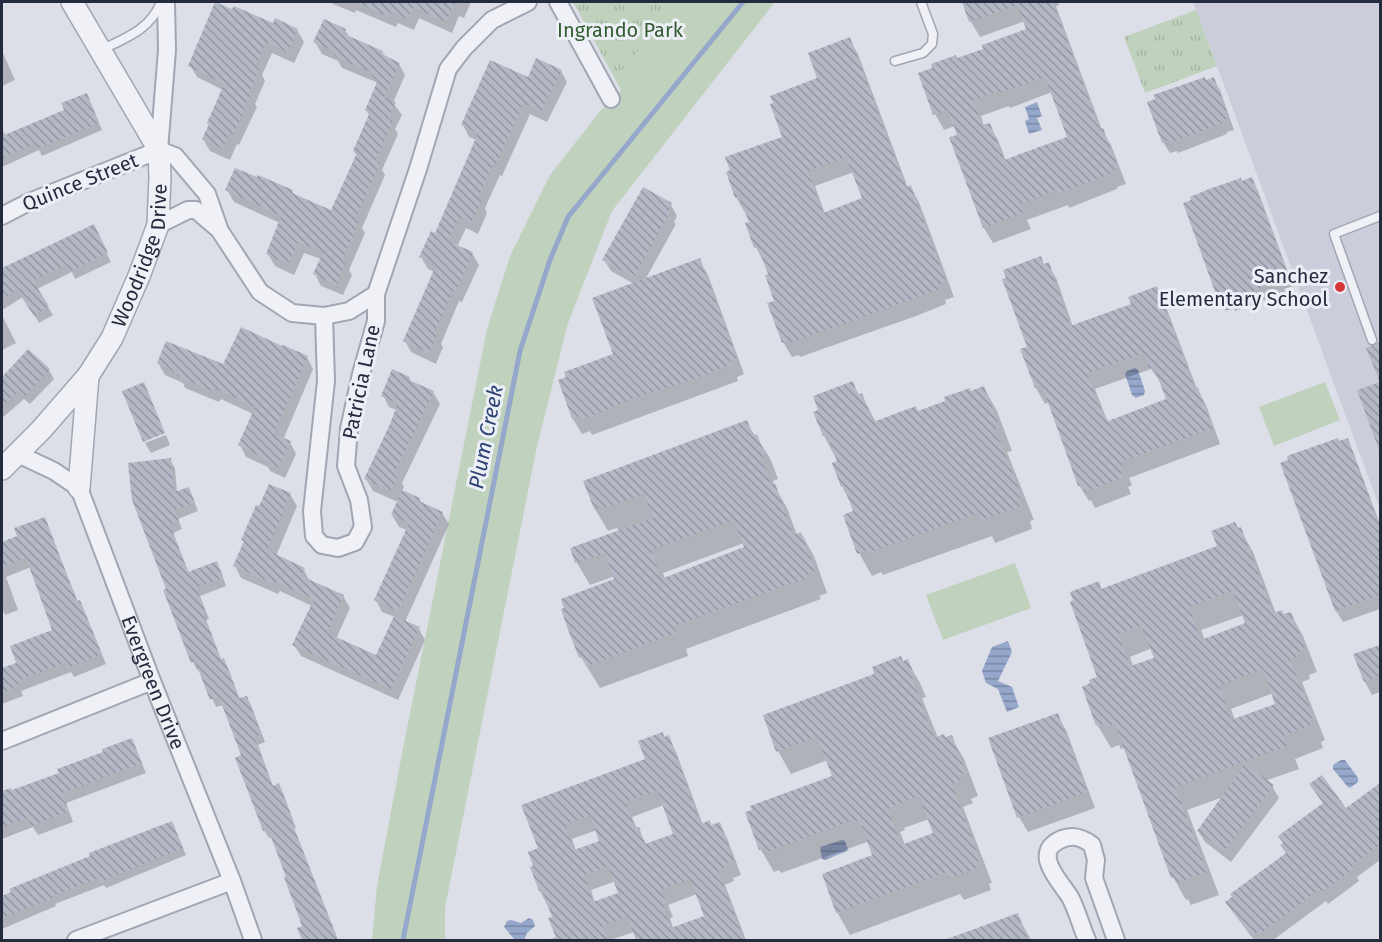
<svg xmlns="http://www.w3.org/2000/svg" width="1382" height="942" font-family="'Fira Sans',sans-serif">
<defs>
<pattern id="park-tufts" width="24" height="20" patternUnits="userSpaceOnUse" patternTransform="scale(1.5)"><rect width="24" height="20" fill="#c0d2bd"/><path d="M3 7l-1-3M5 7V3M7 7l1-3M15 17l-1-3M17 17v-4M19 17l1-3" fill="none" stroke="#a5b4a4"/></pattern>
<pattern id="water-rules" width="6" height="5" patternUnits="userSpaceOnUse" patternTransform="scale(1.5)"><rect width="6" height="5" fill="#95a7cb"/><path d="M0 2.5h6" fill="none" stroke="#7988a6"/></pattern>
<pattern id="building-back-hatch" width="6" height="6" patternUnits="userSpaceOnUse" patternTransform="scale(1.5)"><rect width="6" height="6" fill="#b4b8c5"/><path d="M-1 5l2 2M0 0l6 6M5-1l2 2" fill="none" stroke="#9296a1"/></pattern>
</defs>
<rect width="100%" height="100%" fill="#dddfe8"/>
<!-- built -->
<polygon fill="#cbceda" points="1193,2 1380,2 1380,509 1217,66"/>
<!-- green -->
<g fill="#c0d2bd">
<polygon points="679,2 775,2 612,211 568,323 537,446 445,908 445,940 372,940 377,886 403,748 487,329 510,256 550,175 601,110 621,90 615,79"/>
<polygon points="1325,382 1340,420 1274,446 1259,407"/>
<polygon points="1015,563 1031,608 943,640 926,595"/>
</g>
<!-- park -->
<g fill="url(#park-tufts)">
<polygon points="573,2 679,2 615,79"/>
<polygon points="1196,10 1217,66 1145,93 1124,37"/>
</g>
<!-- water -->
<g fill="url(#water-rules)">
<polygon points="1037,102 1042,116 1037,118 1042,130 1029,134 1025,121 1029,119 1025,107"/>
<polygon points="1135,368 1138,370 1145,391 1144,395 1136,398 1132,395 1125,374 1127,371"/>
<polygon points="1008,641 1012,652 998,681 1012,687 1019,707 1007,712 998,689 986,683 982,671 992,647"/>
<polygon points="1341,760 1345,760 1358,778 1358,782 1350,788 1347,786 1333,769 1333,765"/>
<polygon points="842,840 845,841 848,849 847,851 825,860 822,859 820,847"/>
<polygon points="529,918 533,920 535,926 527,933 524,940 515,940 504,927 507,921 511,920 521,923"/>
</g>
<!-- shadow -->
<g fill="#0003" fill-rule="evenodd">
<polygon points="332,2 471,2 464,18 459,16 452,33 419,18 414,30 398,23 396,27 356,10 355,13 333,4"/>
<path d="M963 2H1058L1059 5 1056 6 1102 130 1111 145 1126 184 1117 187V189L1069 208 1068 205 1027 220 1031 229 993 243 984 228 951 138 959 136 955 126 944 130 935 114 957 60 985 50 1028 29 1025 21 980 37 971 22ZM1052 92 1069 137 1006 161 998 140 989 125 984 126 981 116 1009 106 1010 108Z"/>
<polygon points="274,25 297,30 304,42 294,63 272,53 262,75 265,81 255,104 257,107 239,145 237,144 230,160 210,151 203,139 223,90 197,77 190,65"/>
<polygon points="345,30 349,37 382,52 386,58 399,64 405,75 393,103 402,115 395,129 398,134 382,170 385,175 362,228 365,233 349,270 352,275 343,295 321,286 315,274 321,259 304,253 294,275 275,266 268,254 280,223 234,202 227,190 292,191 295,196 332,212 357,156 354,151 370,116 366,110 377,85 376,82 342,68 338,61 322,54 315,42"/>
<path d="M849 39 858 54 908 188 910 187 919 202 954 297 945 300 946 304 916 316 800 357 799 355 792 357 783 342 770 275 756 247 751 223 736 197 783 138 819 79ZM854 172 864 199 825 214 815 186Z"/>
<polygon points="2,51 15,80 2,86"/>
<polygon points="561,71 567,82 547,122 530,114 502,176 500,175 485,208 487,213 478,234 466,228 457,247 472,253 479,265 462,302 459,301 441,344 443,347 436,364 411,352 405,341 435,272 428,269 421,257 436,235 477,140 469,137 463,125 529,79"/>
<polygon points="1213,79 1220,90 1234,130 1227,132 1227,134 1178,153 1177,151 1170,153 1163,142 1206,82"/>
<polygon points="87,95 102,130 42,156 39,150 2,167 2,129 6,136 66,111"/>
<polygon points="1252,179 1258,191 1293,286 1284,289 1286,292 1267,299 1235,311 1234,308 1226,311 1220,299 1242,183"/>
<polygon points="671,205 677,216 674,222 676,224 645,280 699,260 708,275 744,374 737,377 738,381 592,435 590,431 582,434 573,419 560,381 615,355 634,284 611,271 604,260"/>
<polygon points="93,226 111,262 75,279 72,272 37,289 53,315 39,323 23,297 2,310 2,270"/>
<path d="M1048 264 1057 280 1073 327 1132 305 1156 288 1165 304 1197 389 1206 405 1220 444 1129 478 1132 485 1128 487 1131 494 1095 508 1091 500 1089 501 1079 485 1049 402 1045 404 1036 388 1022 350 1029 348 1044 265ZM1151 369 1161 383 1168 400 1108 423 1095 389Z"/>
<polygon points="2,315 16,343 2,350"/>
<polygon points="1380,344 1380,383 1368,348"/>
<polygon points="28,351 49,370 54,379 30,404 24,399 2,418 2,379"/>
<polygon points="307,357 313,369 283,440 290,442 296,454 285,478 270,471 268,467 246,457 240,445 253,414 221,399 219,402 185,388 183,383 165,375 158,363 224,366"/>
<polygon points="409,378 412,382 433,392 440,404 402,483 404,487 402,491 419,499 422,504 442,513 449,524 405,622 419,629 425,640 398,700 301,656 294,645 312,606 280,591 278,594 241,578 235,566 245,543 243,540 259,508 290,494 297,506 276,556 304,570 310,582 343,596 350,608 336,639 376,657 395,617 382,612 376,600 407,530 399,527 392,515 398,502 373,491 366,479 397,410 389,407 383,395"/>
<polygon points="852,383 860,396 862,395 876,423 918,412 984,388 997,411 1012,451 1007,452 1034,520 1030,521 1032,529 995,543 992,536 883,575 881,572 872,576 859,553 845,516 855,512 842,486 838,462 824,436 815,412"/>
<polygon points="1380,383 1380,450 1359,391"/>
<path d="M746 422 770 458 778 479 773 481 774 485 787 508 797 535 801 533 814 556 827 593 819 596 821 599 686 649 688 656 600 688 581 657 616 580 615 576 590 585 577 563 571 549 619 532 617 528 608 531 595 509 585 482ZM744 543 746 548 665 579 663 573Z"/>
<polygon points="166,435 170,445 151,453 145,443"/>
<polygon points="1347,440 1353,452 1380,524 1380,609 1343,622 1336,611 1282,464"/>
<polygon points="170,460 175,468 177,493 192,496 198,511 178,519 182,529 173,533 189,573 216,563 221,571 226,586 200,596 209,619 206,620 221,660 228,668 240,700 246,697 251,705 265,742 258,745 273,787 279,785 283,793 296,828 294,829 338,940 304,940 299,929 304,927 288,877 273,837 269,838 264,830 243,756 223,705 216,707 200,669 197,670 193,662 168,590"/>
<polygon points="44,519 78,602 84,611 106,664 74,677 71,672 21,691 23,696 2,704 2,670 18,663 54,631 31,567 6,577 18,610 5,615 2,608 2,543 19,537"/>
<path d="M1240 529 1253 552 1276 614 1283 616 1290 613 1303 636 1317 672 1309 675 1310 679 1302 682 1325 740 1321 742 1323 748 1295 759 1299 769 1265 781 1272 786 1279 798 1231 862 1205 842 1198 831 1223 797 1187 810 1219 895 1191 905 1188 899 1186 900 1173 877 1125 748 1121 749 1119 745 1111 748 1098 726 1084 687 1099 678 1098 583 1102 590 1219 547ZM1244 615 1247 624 1205 640 1201 630ZM1152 648 1155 658 1133 666 1130 657ZM1273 693 1277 704 1235 720 1231 709Z"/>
<polygon points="1380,646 1380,692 1372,695 1365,682 1355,655"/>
<path d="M907 661 920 683 926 697 922 698 938 738 945 739 951 737 964 759 978 796 971 799 973 803 963 807 992 883 989 884 991 890 964 900 960 894 850 935 837 912 874 856 867 842 781 873 779 870 774 872 761 850 747 813 834 777 828 760 791 774 778 751 876 675ZM929 819 935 834 905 845 900 832 905 830 904 828Z"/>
<polygon points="1057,715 1066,730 1095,808 1028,832 1019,817"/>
<path d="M668 737 676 752 703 825 711 826 719 823 727 838 741 875 733 878 734 881 725 885 746 940H638L634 932 610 940H548L557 937 554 918 540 891 535 867 539 849 523 806 647 760 665 738ZM664 805 675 835 647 845 637 829 632 817ZM597 830 601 842 576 851 572 839ZM616 881 620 893 595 903 591 890ZM697 894 706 916 673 928 670 918 673 917 668 905Z"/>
<polygon points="132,740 146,773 66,803 73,822 38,835 33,827 2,839 2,793 11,790 12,792 61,774"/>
<polygon points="1311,785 1346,810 1380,785 1380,860 1357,877 1359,881 1328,904 1326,901 1273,940 1254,940 1227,902 1287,854 1324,804"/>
<polygon points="172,822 186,855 106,888 104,885 55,904 56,906 2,929 2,897"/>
<polygon points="1017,915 1031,940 948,940"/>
</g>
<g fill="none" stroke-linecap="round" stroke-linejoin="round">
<!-- stream -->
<polyline stroke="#95a7cb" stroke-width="5" points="403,940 520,351 550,260 568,217 743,2"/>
</g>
<!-- building -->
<g fill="url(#building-back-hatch)" fill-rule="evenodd">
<polygon points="215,2 232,9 234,6 273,23 275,18 298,29 288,52 266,42 255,66 260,68 249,93 251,94 233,135 230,133 223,149 202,139 209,124 207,123 224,84 188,66"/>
<polygon points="355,2 455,2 446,22 413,7 407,19 391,12 389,17"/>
<path d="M962 2H1053L1100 129 1103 128 1118 168 1109 171 1110 174 1059 193 1058 190 1020 204 1023 213 983 228 949 137 957 135 948 110 933 115 918 73 932 68 931 64 956 55 957 58 983 49 982 45 1026 29 1017 5 969 22ZM1045 77 1067 137 1004 160 990 123 982 125 973 100 999 91 1000 93Z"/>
<polygon points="324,19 346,29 344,34 383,51 382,54 400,63 384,97 396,102 388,120 393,121 375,161 380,163 355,219 359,221 342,261 346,262 336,285 313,274 323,252 298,242 288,264 266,254 281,216 225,190 235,168 257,177 258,175 293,190 292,193 331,210 357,153 353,151 370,112 365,110 378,80 371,77 373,73 334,56 336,52 313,42"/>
<path d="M850 37 906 187 911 185 946 282 937 285 939 289 907 301 790 343 789 340 782 343 767 303 774 301 765 275 768 274 758 247 754 248 745 223 749 222 739 196 735 198 726 172 730 170 725 157 782 137 770 104 773 103 770 96 817 78 808 53ZM846 157 862 198 823 213 808 171Z"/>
<polygon points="536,58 562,70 541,111 523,103 496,165 493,164 478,198 482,200 471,223 459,217 448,241 473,252 456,291 453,290 434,333 437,335 429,353 403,341 436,265 419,257 431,231 435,233 478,133 461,125 490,60 528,77"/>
<polygon points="1205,77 1206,80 1214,77 1229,118 1221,121 1222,123 1189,136 1170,142 1169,140 1162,143 1147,102 1155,99 1153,95"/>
<polygon points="87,93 99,123 37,149 34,144 2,158 2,136 64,110 61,103"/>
<polygon points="1252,177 1288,274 1279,277 1280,281 1261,288 1227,300 1226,297 1218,300 1183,203 1191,200 1190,197 1209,189 1241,178 1242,181"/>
<polygon points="643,187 672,203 668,211 670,212 634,277 602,260"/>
<polygon points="94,224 108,253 69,272 66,265 33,281 49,306 34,316 17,290 2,299 2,268"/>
<path d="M1041 256 1044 264 1049 262 1070 326 1131 304 1128 297 1157 286 1195 389 1198 388 1213 428 1121 462 1124 469 1120 470 1123 478 1085 492 1082 485 1078 486 1042 386 1035 388 1020 349 1027 347 1002 279 1006 278 1003 270ZM1144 353 1149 369 1154 367 1166 399 1108 421 1107 418 1105 419 1087 373Z"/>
<polygon points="700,258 737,358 729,361 730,365 697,378 632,399 582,420 580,416 572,419 558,380 566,377 564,372 613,354 592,298"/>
<polygon points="241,327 282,346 283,345 308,356 274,434 291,441 278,468 262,459 262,457 238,445 255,407 214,388 212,391 177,376 178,373 157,363 166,341 223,364"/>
<polygon points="1380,342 1380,449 1379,450 1357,390 1380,382 1366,348"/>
<polygon points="28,349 50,369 25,397 19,391 2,406 2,377"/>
<polygon points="392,369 410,377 409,380 434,391 395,472 398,474 391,491 364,479 390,424 398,403 381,396"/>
<polygon points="853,381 858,395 862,393 873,422 916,406 918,411 945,401 944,397 970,388 971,391 984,386 1000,428 995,429 1022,497 1018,498 1021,506 981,520 978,513 868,553 867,550 857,554 843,515 853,511 844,486 841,487 832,463 837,461 827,435 823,436 813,412 818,410 813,396"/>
<polygon points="144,382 165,433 143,442 122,391"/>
<path d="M747 420 753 436 757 434 766 457 761 458 771 485 775 483 793 535 801 532 815 570 808 573 809 577 674 626 676 633 586 666 582 657 579 658 567 627 561 609 564 608 561 599 614 579 605 553 575 563 570 548 653 518 644 494 604 508 603 506 594 509 583 481ZM734 520 744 547 661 579 651 550Z"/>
<polygon points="1338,438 1339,441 1348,438 1380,526 1380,595 1335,611 1280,463 1288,460 1287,456"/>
<polygon points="171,458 174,492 189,487 195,503 175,510 179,521 170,524 188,572 217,561 223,578 196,587 205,611 203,612 221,659 224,658 239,698 247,696 261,734 254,737 273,786 279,783 293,820 291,820 338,940 302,940 297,928 302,926 284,877 286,877 268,829 263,831 247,789 235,758 241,755 219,697 210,700 195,661 191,663 163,590 166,589 132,500 128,463"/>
<polygon points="269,484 291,493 267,550 305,568 301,576 344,595 327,633 376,655 394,616 420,627 391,689 292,645 314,599 273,581 272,583 233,566 244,541 241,540 256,505 259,506"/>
<polygon points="402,490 420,498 419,501 443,512 398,611 374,600 409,523 391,515"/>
<polygon points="45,517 77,601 80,600 102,654 68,668 65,663 17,681 19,686 2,693 2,668 16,663 10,646 52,630 26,558 2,567 2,542 17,536 14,528"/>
<path d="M1235 522 1238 528 1241 527 1273 613 1282 610 1283 614 1291 612 1305 649 1297 652 1298 656 1290 659 1313 717 1309 719 1311 725 1283 736 1287 746 1175 787 1207 872 1176 883 1174 877 1171 878 1115 724 1106 727 1105 723 1096 726 1082 687 1090 683 1089 680 1097 677 1070 602 1073 600 1070 592 1099 581 1101 589 1217 546 1211 531ZM1233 591 1245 623 1201 640 1189 607ZM1141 625 1154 658 1130 666 1118 634ZM1263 669 1275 704 1231 720 1219 686Z"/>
<polygon points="1380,645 1380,676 1364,682 1353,654"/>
<path d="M901 656 903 661 908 659 914 674 911 675 934 738 944 734 945 737 952 735 966 773 959 776 961 781 952 784 980 860 977 862 979 867 950 878 947 872 836 913 822 874 872 855 860 820 854 822 853 820 767 852 766 848 759 850 745 812 752 810 750 806 832 776 817 737 776 752 763 715 874 674 872 667ZM919 796 933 833 901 845 888 809 893 807V806Z"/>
<polygon points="1058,713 1087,792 1017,818 988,738"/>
<path d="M663 732 664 737 669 735 701 824 710 820 711 825 720 822 734 860 726 863 727 866 718 870 744 940H636L627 917 602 926 608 940H557L548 918 552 917 542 890 539 891 530 867 533 866 528 852 538 848 521 805 645 759 638 741ZM657 790 673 834 645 844 639 827 635 828 625 802ZM590 815 599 841 574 850 565 824ZM608 866 618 893 593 902 584 875ZM690 879 704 916 671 928 663 904 666 902 661 890Z"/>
<polygon points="132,738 142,763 62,793 69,811 31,826 28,818 2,827 2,791 11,788 12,790 59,773 57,769 103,752 102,749"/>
<polygon points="1245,764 1274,785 1224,851 1197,831"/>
<polygon points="1322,775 1346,808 1380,783 1380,845 1352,865 1354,869 1320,893 1318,890 1260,934 1257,932 1251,936 1225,902 1232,897 1230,894 1286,853 1280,845 1283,843 1278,836 1323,803 1309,784"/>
<polygon points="172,821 183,848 100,882 99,878 52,896 53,898 2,918 2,896 11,892 9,889 90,856 89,853"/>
<polygon points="1018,913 1028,940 948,940 947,939"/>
</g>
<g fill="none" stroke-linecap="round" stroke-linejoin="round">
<defs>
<g id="service">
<path d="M101 50C126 38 151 29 161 2"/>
<polyline points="895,61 923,53 932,44 933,34 921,2"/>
<polyline points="1372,340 1334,234 1380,216"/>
</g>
<g id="minor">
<polyline points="558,2 611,99"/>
<polyline points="159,150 175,156 207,194 220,231 260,292 292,313 324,316 349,311 376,294"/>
<polyline points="159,150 167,50 166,2"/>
<polyline points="2,216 27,203 159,150"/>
<polyline points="158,225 188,210 196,210 217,228"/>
<polyline points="324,316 326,381 312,511 314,536 322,545 338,548 355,542 363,527 359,500 346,466 349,429 361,374 376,321 376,294 418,169 448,69 464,48 492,20 528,2"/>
<path id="s1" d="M18 454 54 471 79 488 152 681 232 881 253 940"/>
<polyline points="2,741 152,681"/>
<polyline points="76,940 232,881"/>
<path d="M1087 940C1081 926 1077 910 1070 897 1060 881 1030 852 1062 839 1074 834 1083 838 1092 845L1096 860 1094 878 1116 940"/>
</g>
<g id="tertiary">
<path id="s2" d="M2 469 41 430 88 376 112 338 139 276 158 225 160 177 159 150 72 2"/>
<polyline points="79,488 88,376"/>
</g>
</defs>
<!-- service casing -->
<use href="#service" stroke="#a2a5b2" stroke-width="11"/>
<!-- minor casing -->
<use href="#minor" stroke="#a2a5b2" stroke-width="20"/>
<!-- tertiary casing -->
<use href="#tertiary" stroke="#a2a5b2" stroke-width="24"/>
<!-- service -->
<use href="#service" stroke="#f0f1f6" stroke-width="8"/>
<!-- minor -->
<use href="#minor" stroke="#f0f1f6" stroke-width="16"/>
<!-- tertiary -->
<use href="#tertiary" stroke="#f0f1f6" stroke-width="21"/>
</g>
<!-- markers -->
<circle fill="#d6383a" stroke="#eceff5" stroke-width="2" cx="1340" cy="287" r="6"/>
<g text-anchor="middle" stroke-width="6" stroke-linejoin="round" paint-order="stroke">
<!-- park labels -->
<g font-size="20" fill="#345c32" stroke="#eceff5">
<text x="620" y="37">Ingrando Park</text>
</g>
<!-- street labels -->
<g font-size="20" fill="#252b3f" stroke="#eceff5">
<text transform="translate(80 182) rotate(-22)" y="7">Quince Street</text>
<text dy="7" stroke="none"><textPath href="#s2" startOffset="260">Woodridge Drive</textPath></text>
<text transform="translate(361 382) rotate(-78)" y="7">Patricia Lane</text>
<text dy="7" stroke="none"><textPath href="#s1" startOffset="278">Evergreen Drive</textPath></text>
</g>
<!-- poi labels -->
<g font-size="20" fill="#252b3f" stroke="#eceff5" text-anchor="end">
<text x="1328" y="283">Sanchez<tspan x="1328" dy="23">Elementary School</tspan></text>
</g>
<!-- water labels -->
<g font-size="21" font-style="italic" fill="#2d4375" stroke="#eceff5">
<text transform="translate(486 437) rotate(-79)" y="7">Plum Creek</text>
</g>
</g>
<!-- border -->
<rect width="1382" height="942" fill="none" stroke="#252b3f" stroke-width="6"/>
</svg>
